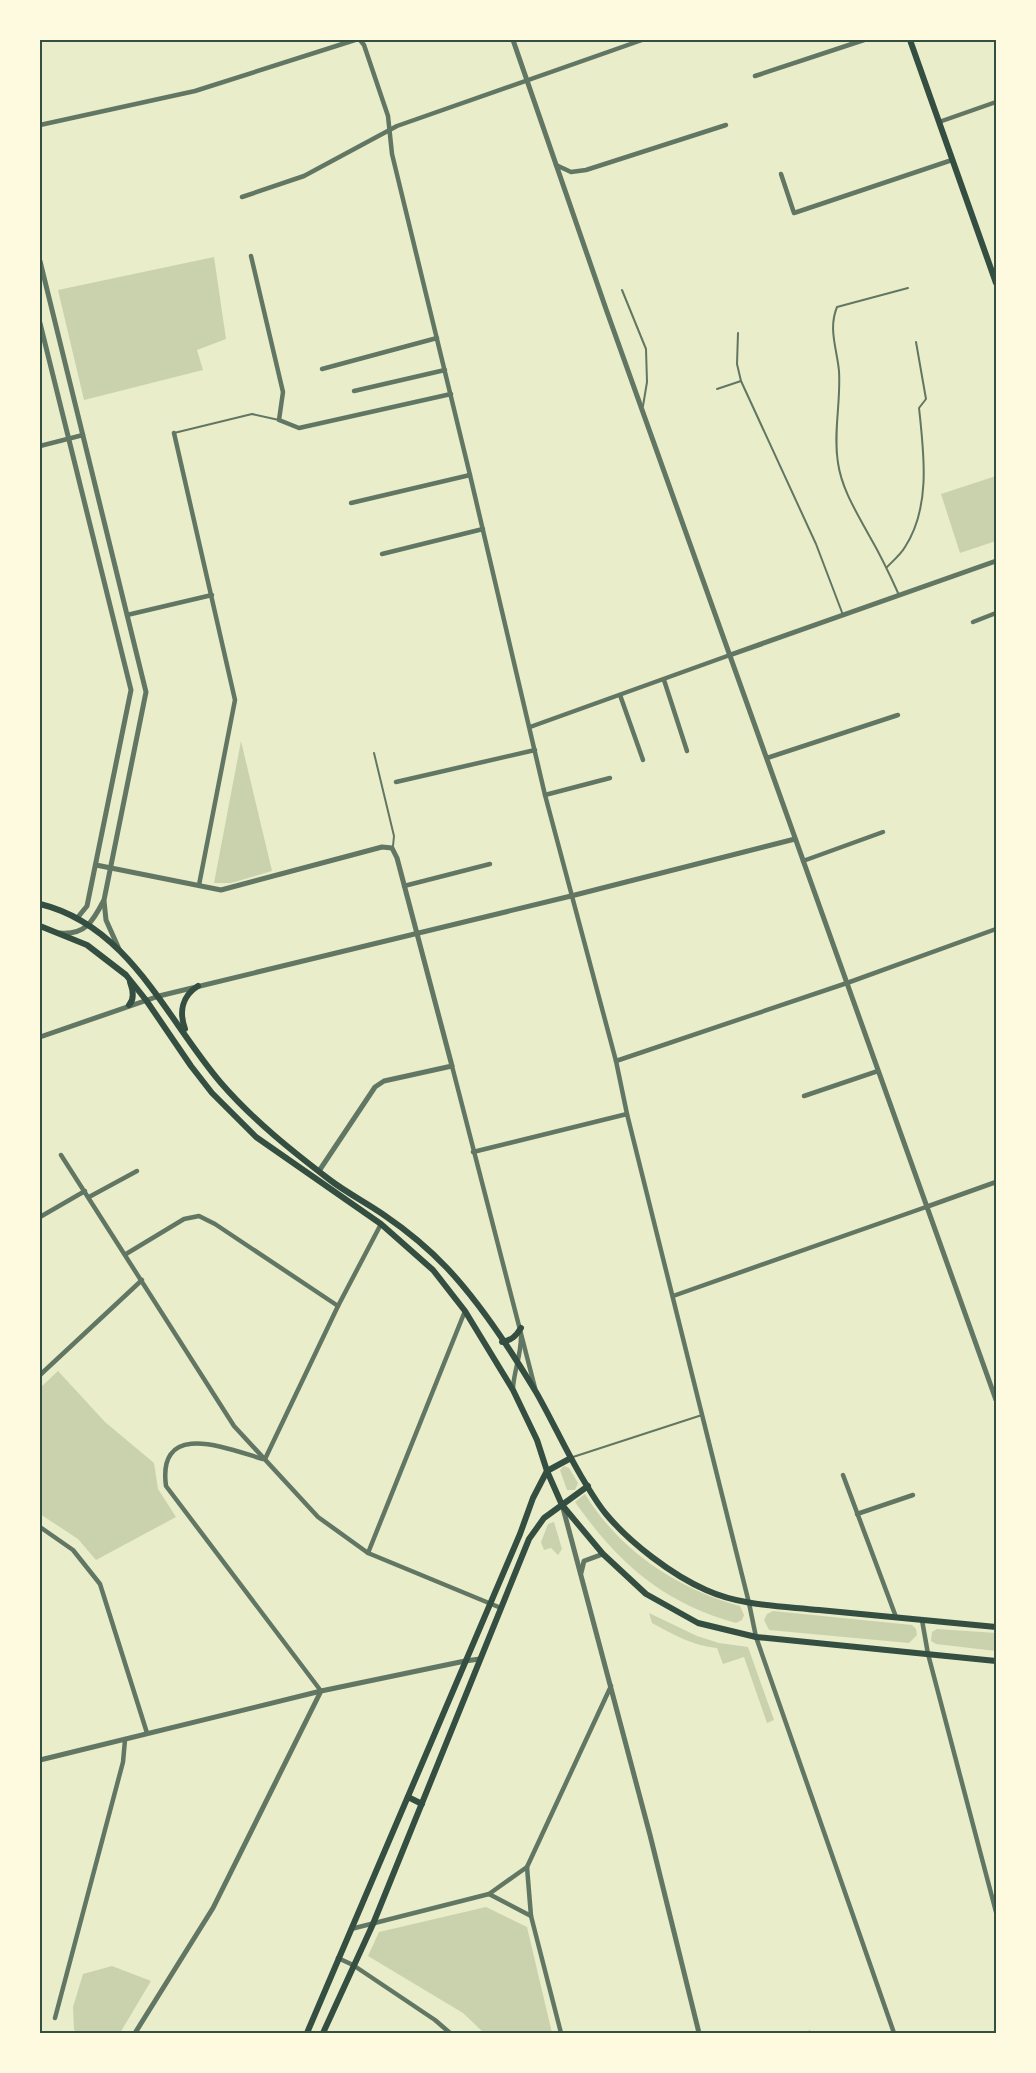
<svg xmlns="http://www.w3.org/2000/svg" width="1036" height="2073" font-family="'Varela Round',sans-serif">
<rect width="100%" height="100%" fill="#e9edc9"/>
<!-- green -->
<g fill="#cad2ad">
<polygon points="214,257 226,339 197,350 203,370 84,400 58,290"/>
<polygon points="996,476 996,541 960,553 941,494"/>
<polygon points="241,741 272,871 231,883 214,883"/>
<polygon points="58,1371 105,1422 154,1463 158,1489 176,1517 96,1560 78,1539 40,1514 40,1388"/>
<polygon points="564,1466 569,1468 578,1483 575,1490 567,1490 560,1470"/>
<path d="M585 1494C619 1550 677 1589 740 1606L744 1615 742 1620 736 1623C663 1603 618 1563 575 1502Z"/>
<polygon points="554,1522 562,1549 558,1555 551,1548 544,1550 541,1542 548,1524"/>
<polygon points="773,1611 912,1625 916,1629 917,1635 909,1643 769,1630 764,1620 767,1614"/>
<path d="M649 1613 697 1636 719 1643 748 1647 774 1720 767 1723 744 1657 723 1664 717 1648C692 1646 673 1634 652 1623Z"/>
<polygon points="937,1629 996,1633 996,1651 936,1644 931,1641 932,1632"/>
<polygon points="486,1907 527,1927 552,2033 484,2033 463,2013 368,1956 379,1932"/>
<polygon points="112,1966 151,1981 120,2033 79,2033 74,2030 73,2007 83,1974"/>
</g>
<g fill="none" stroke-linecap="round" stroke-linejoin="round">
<!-- service -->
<g stroke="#617663" stroke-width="2">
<polyline points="622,290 646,349 647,382 643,406"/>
<polyline points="738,333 737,364 741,381 816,544 843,615"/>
<polyline points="717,389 741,381"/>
<polyline points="174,433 252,414 279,420"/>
<path d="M887 567C893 561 901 554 905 547 931 507 924 454 919 408L926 399 916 342"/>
<path d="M899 595C890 575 881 556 870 537 857 513 842 490 838 463 833 433 841 402 839 371 837 349 828 329 837 307L908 288"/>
<polyline points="374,753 394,836 393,846"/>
<polyline points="573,1457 702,1415"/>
</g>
<!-- minor -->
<g stroke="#617663" stroke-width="4.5">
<polyline points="360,40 364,45 388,116 392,154 470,475 545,795 616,1061 627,1114 749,1603 756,1637 894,2033"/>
<polyline points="755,76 864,40"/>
<polyline points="939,122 996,102"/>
<polyline points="40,125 195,91 355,40"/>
<polyline points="556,165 571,172 586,170 726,125"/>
<polyline points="781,174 794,213 952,160"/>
<polyline points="242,197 304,176 397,126 642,40"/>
<polyline points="251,256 283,392 279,420 299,428 451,394"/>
<polyline points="322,369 437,338"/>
<polyline points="354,391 445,370"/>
<polyline points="174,433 235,700 199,885"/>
<polyline points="40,446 83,435"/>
<polyline points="351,503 470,475"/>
<polyline points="382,554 483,529"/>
<polyline points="127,615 212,595"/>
<polyline points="973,622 996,613"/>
<polyline points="664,680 687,751"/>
<polyline points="620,695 643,760"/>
<polyline points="530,727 730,655"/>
<polyline points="767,758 898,715"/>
<polyline points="396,782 535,750"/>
<polyline points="545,795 610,778"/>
<polyline points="803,861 883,832"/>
<polyline points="404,886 490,864"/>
<polyline points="616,1061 847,983 996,929"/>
<polyline points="452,1066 535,1388"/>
<polyline points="804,1096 878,1071"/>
<polyline points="473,1152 627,1114"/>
<polyline points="61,1155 234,1426 318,1517 368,1553 501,1608"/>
<polyline points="89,1197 137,1171"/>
<polyline points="40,1217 85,1191"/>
<polyline points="126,1254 184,1219 199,1216 215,1224 338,1306"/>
<polyline points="673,1296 926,1207"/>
<polyline points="40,1375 142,1280"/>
<path d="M513 1388C514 1371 521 1355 521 1337"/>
<path d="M263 1459C228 1449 157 1419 166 1486L321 1691"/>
<polyline points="265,1459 338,1306 381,1224"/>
<polyline points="843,1475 896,1617"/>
<polyline points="857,1514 913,1495"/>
<polyline points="40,1527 73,1550 100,1584 147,1733"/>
<polyline points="368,1553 465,1311"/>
<polyline points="922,1620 928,1654 996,1912"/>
<polyline points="489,1894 531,1916"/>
<polyline points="351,1929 489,1894 527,1867"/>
<polyline points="338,1958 353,1965 435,2020 450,2033"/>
<polyline points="55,2018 123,1762 125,1740"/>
<polyline points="561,2033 531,1916 527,1867 611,1686"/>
<polyline points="809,2033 810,2033"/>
</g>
<!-- tertiary -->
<g stroke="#617663" stroke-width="5">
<polyline points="513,40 606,309 996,1400"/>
<path d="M40 261 146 692 104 900C93 921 86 935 60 933"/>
<polyline points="40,323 131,690 87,906 78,917"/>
<polyline points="730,655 996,561"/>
<polyline points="96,865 221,890 382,847 392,848 397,858 452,1066 384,1081 375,1087 319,1171"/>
<polyline points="104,901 106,920 119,949"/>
<polyline points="40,1037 159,996 571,896 795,839"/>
<polyline points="926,1207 996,1182"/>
<polyline points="563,1508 650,1835 699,2033"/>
<polyline points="581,1573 584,1561 603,1554"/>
<polyline points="40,1760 321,1691 465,1661 480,1659"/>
<polyline points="135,2033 213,1908 321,1691"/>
</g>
<!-- secondary -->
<g stroke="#344e41" stroke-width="6">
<polyline points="910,40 996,283"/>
<path d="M40 904C130 926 166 1019 221 1083 253 1120 292 1151 330 1180 347 1193 367 1203 384 1215 406 1230 429 1249 447 1268 479 1302 512 1352 536 1392 552 1420 565 1449 581 1476 589 1489 596 1502 606 1514 630 1543 672 1575 706 1590 741 1606 781 1606 819 1610 878 1616 937 1621 996 1627"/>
<polyline points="40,926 87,945 126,975 146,1000 191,1066 212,1093 256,1137 381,1224 433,1270 465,1311 513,1390 537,1440 547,1471 562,1505 603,1554 646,1594 698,1623 756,1637 996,1661"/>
<path d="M129 1005C135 999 133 990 130 982"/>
<path d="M185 1029C179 1012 182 996 198 986"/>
<path d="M502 1342C512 1340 516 1336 521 1328"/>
<polyline points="408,1797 422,1804"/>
<polyline points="307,2033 520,1534 533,1498 547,1471 571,1458"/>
<polyline points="323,2033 373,1924 529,1539 544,1518 588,1486"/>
</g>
</g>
<!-- border -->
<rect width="1036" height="2073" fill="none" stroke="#fefae0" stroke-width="82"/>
<rect x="41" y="41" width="954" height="1991" fill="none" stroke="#344e41" stroke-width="2"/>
</svg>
